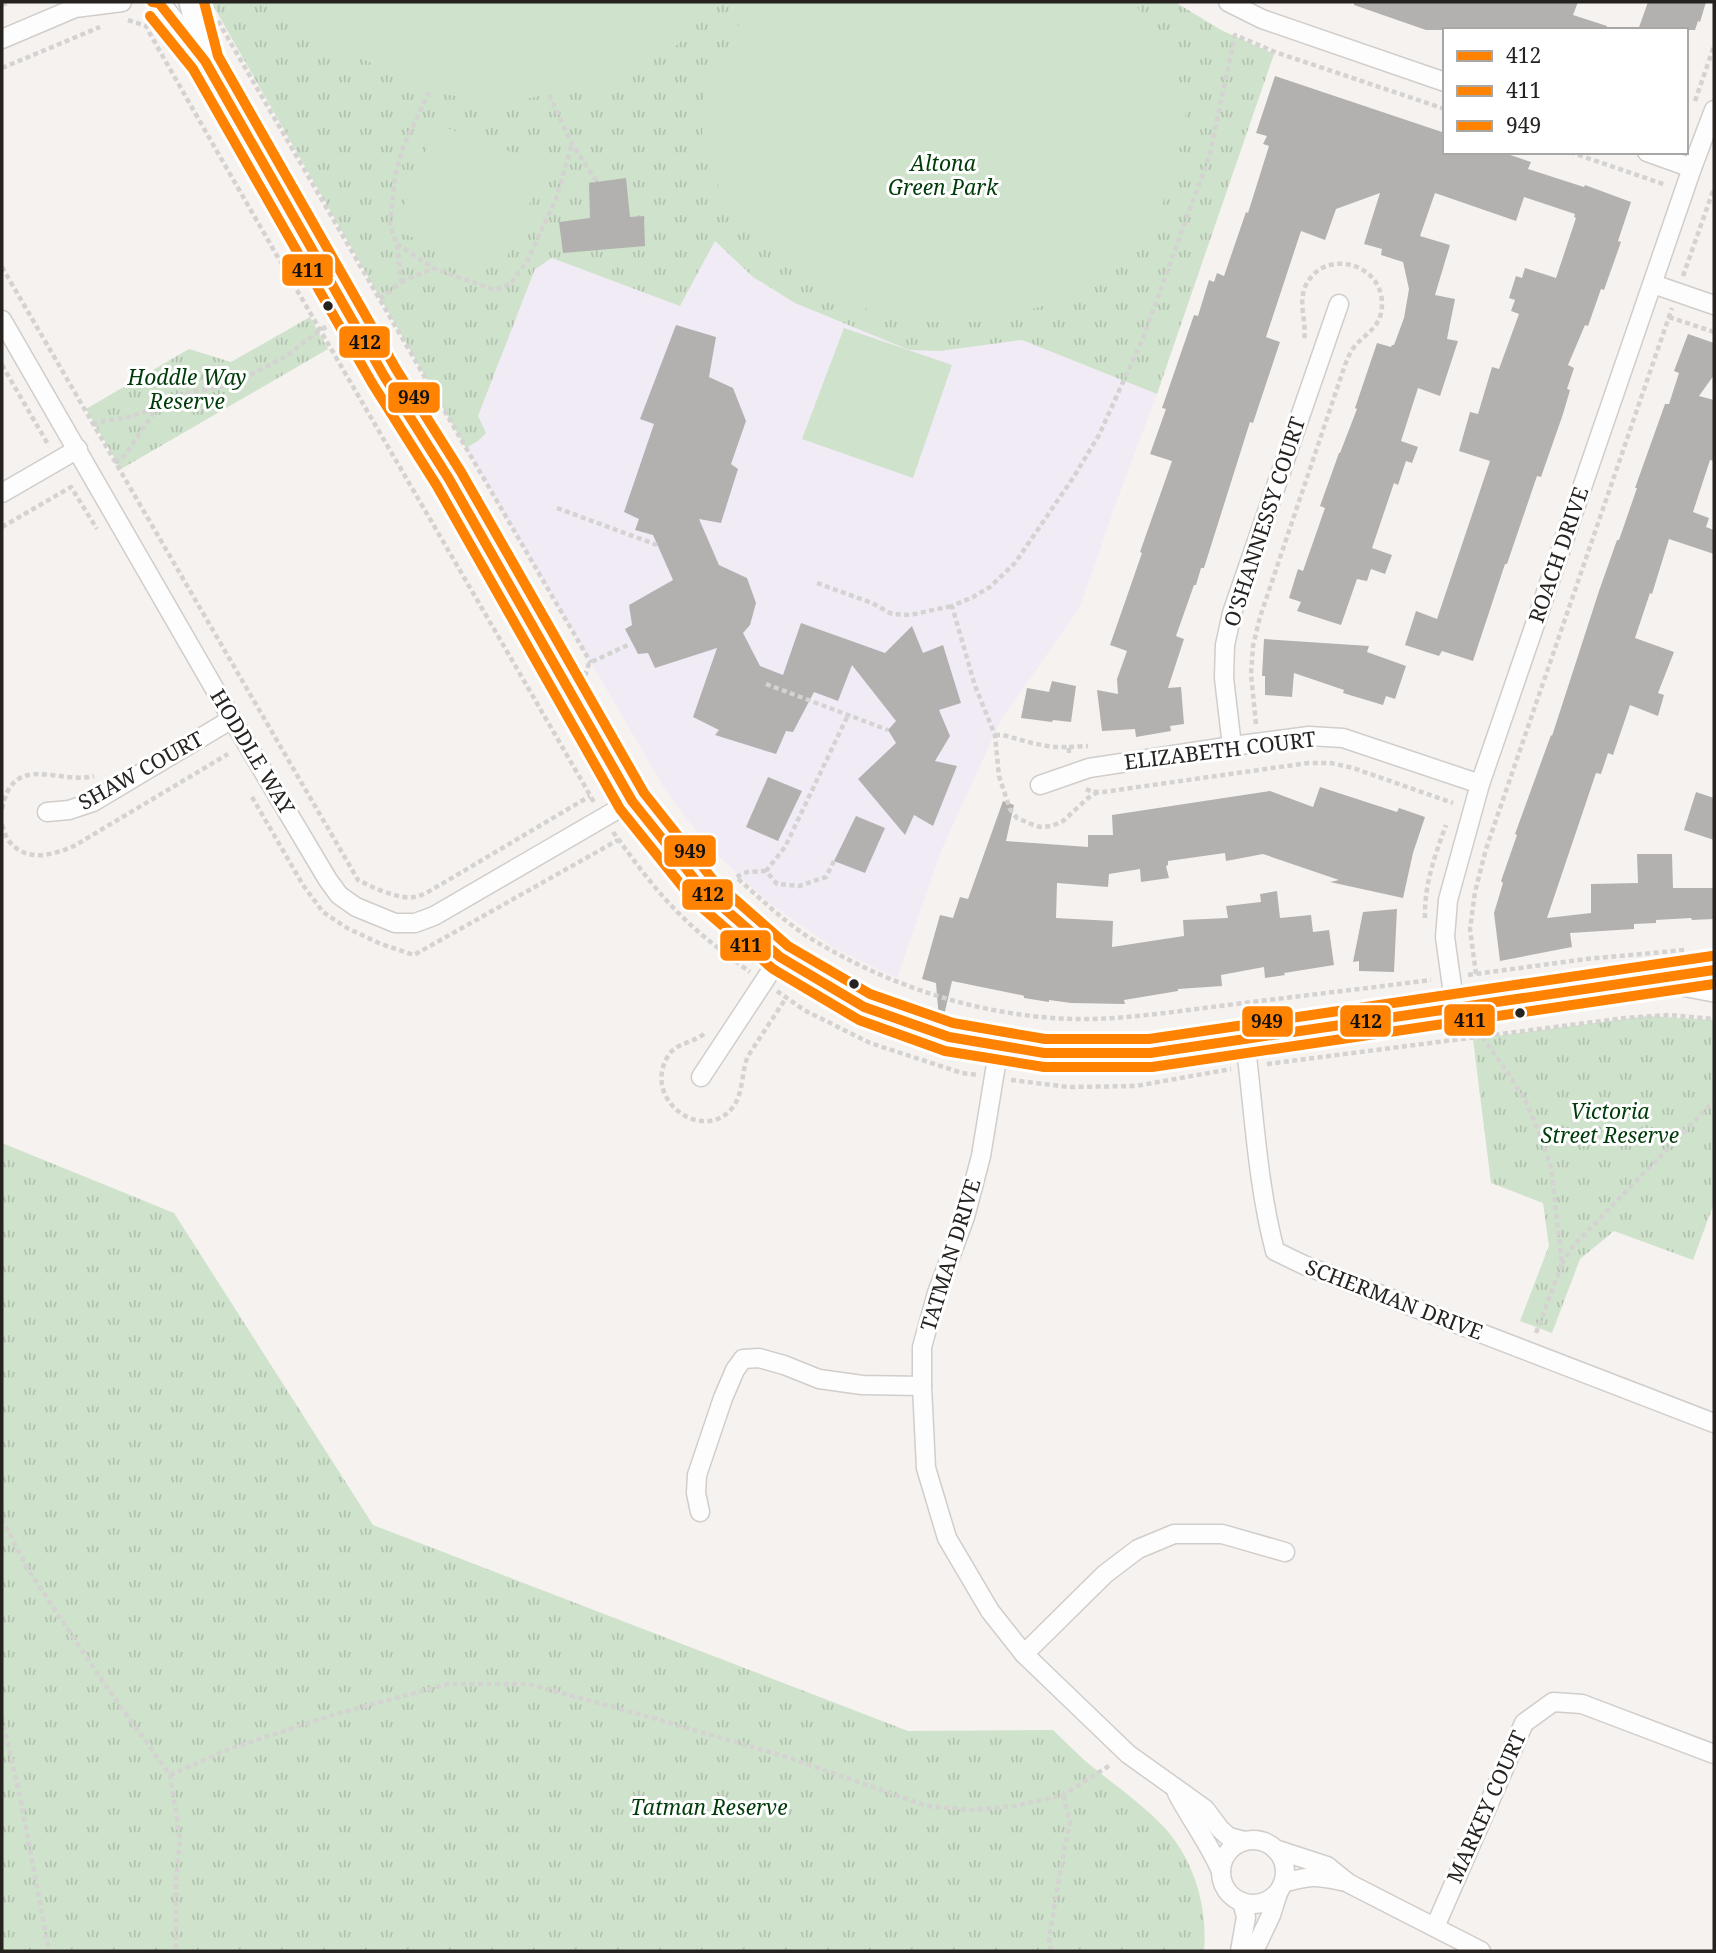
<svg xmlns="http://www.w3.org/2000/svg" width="1716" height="1953" font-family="'Noto Serif',serif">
<defs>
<pattern id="grass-tufts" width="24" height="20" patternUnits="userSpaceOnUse" patternTransform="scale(1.75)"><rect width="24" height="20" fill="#cfe2cc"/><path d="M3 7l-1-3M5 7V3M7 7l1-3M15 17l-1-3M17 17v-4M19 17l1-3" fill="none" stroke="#b2c2af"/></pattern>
</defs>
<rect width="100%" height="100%" fill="#f6f2ef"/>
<!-- education -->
<polygon fill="#f1ebf6" points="715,241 753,277 795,303 909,350 940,351 1022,340 1157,394 1116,503 1080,607 1001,720 941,851 897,978 832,947 768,902 712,850 686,818 663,786 466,448 478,441 478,416 535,269 552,258 680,306"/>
<!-- grass -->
<g fill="url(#grass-tufts)">
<polygon points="211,2 1175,2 1221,30 1274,54 1157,394 1022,340 940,351 909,350 795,303 753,277 715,241 680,306 552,258 535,269 478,416 486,433 478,441 466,448"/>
<polygon points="310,317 328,349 121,469 86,409 189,349 231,362"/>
<polygon points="1648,1016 1714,1020 1714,1203 1693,1260 1614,1231 1580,1259 1552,1333 1520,1321 1549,1246 1543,1203 1491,1183 1473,1039"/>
<path d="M2 1143 174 1213 373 1525 908 1731 1053 1730C1063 1740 1074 1750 1084 1760 1110 1782 1139 1801 1163 1826 1194 1859 1208 1907 1204 1951H2Z"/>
</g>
<!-- pitch -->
<g fill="#cfe2cc">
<polygon points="273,2 708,2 679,44 594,86 503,103 429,92 299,27"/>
<polygon points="760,2 1133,2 1165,43 1187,104 1181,143 1163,203 1123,258 1059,302 981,322 908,322 841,301 783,263 731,212 701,150 705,92 737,27"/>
<polygon points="436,124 546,165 501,271 394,230"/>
<polygon points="844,328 952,365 913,478 802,439"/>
</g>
<!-- building -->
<g fill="#b3b1b0">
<polygon points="1354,2 1578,2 1573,15 1607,26 1607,30 1426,30 1354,5"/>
<polygon points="1648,2 1706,2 1700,22 1698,21 1695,30 1638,30"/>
<polygon points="1275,76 1445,133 1445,152 1501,152 1531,162 1528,169 1584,187 1585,185 1631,202 1618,241 1621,242 1604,290 1601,289 1588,326 1585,325 1568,365 1574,368 1567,389 1570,390 1563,414 1541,477 1537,476 1507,564 1505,564 1473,661 1442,651 1439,656 1405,645 1416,611 1437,619 1490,461 1459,451 1470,412 1478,414 1492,367 1499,369 1519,314 1511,311 1515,300 1509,298 1516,276 1522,278 1525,268 1556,278 1576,218 1574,217 1575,214 1524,197 1516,221 1435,193 1420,236 1450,245 1435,295 1455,299 1447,339 1458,341 1440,396 1418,388 1401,441 1418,447 1412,463 1406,461 1398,485 1394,483 1372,548 1392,555 1385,574 1371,569 1367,581 1357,579 1341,625 1297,611 1301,602 1289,598 1298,569 1303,571 1325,508 1320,506 1339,453 1340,453 1357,409 1355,408 1377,343 1391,347 1392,345 1394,345 1404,318 1409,289 1403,262 1381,255 1382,249 1364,244 1380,193 1336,209 1325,240 1301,231 1266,337 1280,342 1253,423 1250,422 1204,568 1201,568 1196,585 1194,585 1176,636 1184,639 1168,688 1181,687 1184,724 1170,726 1171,731 1136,737 1135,729 1102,731 1097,690 1118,694 1117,679 1127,651 1110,645 1142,553 1140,552 1172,461 1150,454 1166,409 1162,408 1194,315 1198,316 1209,280 1214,282 1217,273 1224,276 1246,212 1248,213 1269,146 1263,144 1267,136 1256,133"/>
<polygon points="626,178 630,217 644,216 645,246 563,253 559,222 590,218 589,183"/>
<polygon points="676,325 716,337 709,377 733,388 746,421 731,464 738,469 721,523 699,519 719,565 747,578 756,603 750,625 743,633 760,666 783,675 801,623 885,653 912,626 923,653 943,645 961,703 939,710 950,736 935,761 957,766 933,826 914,815 905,835 858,779 896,743 888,730 896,721 852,665 838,701 814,692 793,732 786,731 776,754 715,735 719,730 693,717 717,648 655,668 648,653 638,654 625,629 632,625 629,605 673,580 653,535 635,530 639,519 624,512 654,424 640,419"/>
<polygon points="1688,334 1714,343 1714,375 1699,396 1714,400 1714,461 1710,460 1693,512 1709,518 1706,527 1714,530 1714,554 1669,539 1652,594 1650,593 1635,638 1674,652 1658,693 1664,695 1658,716 1630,705 1613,755 1608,753 1601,774 1596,773 1547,918 1591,913 1591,884 1638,883 1637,854 1672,854 1673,888 1714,888 1714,919 1692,920 1691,918 1656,920 1656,923 1634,924 1634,929 1570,933 1572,947 1500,961 1494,913 1503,883 1501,881 1517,835 1515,834 1551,735 1552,736 1599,591 1617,540 1619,540 1637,488 1635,488 1665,404 1669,404 1679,373 1674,371"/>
<polygon points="1264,639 1369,646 1367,652 1406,666 1395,699 1386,696 1383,705 1343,693 1344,690 1294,673 1292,697 1265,695 1265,676 1262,676"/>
<polygon points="1052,681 1076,686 1071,722 1053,720 1052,722 1021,718 1027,688 1049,692"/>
<polygon points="768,777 802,791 778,841 746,827"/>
<polygon points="1320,787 1397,812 1399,808 1425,817 1413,853 1403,898 1330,882 1339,880 1263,854 1226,861 1225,853 1168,861 1168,865 1166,866 1169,878 1141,882 1140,869 1109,874 1108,887 1057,883 1056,918 1113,921 1112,947 1184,936 1183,920 1228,918 1226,906 1261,902 1260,894 1277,891 1280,918 1311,915 1313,932 1329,930 1334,965 1284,973 1285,975 1265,978 1264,967 1221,975 1222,986 1178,989 1178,991 1124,1000 1125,1004 1071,1003 1049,1000 1049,1002 1024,998 1024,996 1021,995 952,981 943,1020 939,1019 936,983 922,979 940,915 953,918 960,897 968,899 1003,801 1014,805 1006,841 1088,847 1088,835 1113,835 1112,815 1270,791 1313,807"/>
<polygon points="1696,792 1714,798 1714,840 1684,830"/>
<polygon points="856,816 885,828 865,873 834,861"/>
<polygon points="1397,909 1394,972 1359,971 1359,961 1353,962 1363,912"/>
</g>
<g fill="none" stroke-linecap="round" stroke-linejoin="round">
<defs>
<g id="minor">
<polyline points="1228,2 1262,19 1445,82"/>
<polyline points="2,39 75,8 122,2"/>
<polyline points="1647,152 1692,168"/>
<polyline points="1653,284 1714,305"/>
<polyline points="2,320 232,719 328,880 339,895 356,907 395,923 415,923 434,916 632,801"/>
<polyline points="2,493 78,449"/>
<polyline points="1232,746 1224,678 1225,645 1232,613 1339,304"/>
<polyline points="1040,785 1089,768 1232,746 1309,736 1343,738 1480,784"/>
<polyline points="47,812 69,810 93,802 232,719"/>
<polyline points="1455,1008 1445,937 1448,900 1480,784 1692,168 1714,110"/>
<path d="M1245 1040C1254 1110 1257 1183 1275 1251L1304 1265 1714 1423"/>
<polyline points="999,1046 981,1156 965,1217 937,1293 922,1347 922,1386 926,1468 947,1538 990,1611 1024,1654 1128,1754 1205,1809 1220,1829 1229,1837 1244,1841"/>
<polyline points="701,1077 780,957"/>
<polyline points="700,1512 696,1493 697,1475 723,1398 735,1370 743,1359 759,1358 784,1365 819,1379 862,1385 922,1386"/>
<polyline points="1024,1654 1105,1574 1138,1549 1174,1534 1222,1534 1285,1552"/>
<path d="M1177 1793C1191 1820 1209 1843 1221 1871"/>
<circle cx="1253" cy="1872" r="32"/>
<polyline points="1275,1849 1327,1866 1348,1883 1481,1951"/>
<path d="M1283 1883C1310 1876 1314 1875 1341 1881"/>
<polyline points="1435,1927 1524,1723 1553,1702 1582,1704 1714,1754"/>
<polyline points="1240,1951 1246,1917 1242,1902"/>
<polyline points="1254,1951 1271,1915 1278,1893"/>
</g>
<g id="tertiary">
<polyline points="190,2 203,54"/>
<polyline points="159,3 205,61 384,376 449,479 632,801 704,891 780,957 864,1007 949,1037 1044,1053 1150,1053 1363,1023 1646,979 1714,970"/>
<polyline points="1666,982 1714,991"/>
</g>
</defs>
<!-- minor casing -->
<use href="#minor" stroke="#d0cdca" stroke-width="21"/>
<!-- tertiary casing -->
<use href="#tertiary" stroke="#d0cdca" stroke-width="24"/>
<!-- path -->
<g stroke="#d4d3d2" stroke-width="4.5" stroke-dasharray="5 3.5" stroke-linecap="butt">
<polyline points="2,5 10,2"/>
<polyline points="128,20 146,26 150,31"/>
<polyline points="218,21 591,663"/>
<path d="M149 32C295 290 447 546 595 804"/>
<polyline points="2,68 100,27"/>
<polyline points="549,95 572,144 597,182"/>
<polyline points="1695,101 1714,46"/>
<polyline points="1570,152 1666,185"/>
<polyline points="397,244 433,268 495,290 510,284 527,261 556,199 572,144"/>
<path d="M2 267 358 880C371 887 400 900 414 897 423 896 432 889 440 885L590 796"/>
<polyline points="1683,276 1714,188"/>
<polyline points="401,282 432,269"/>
<polyline points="380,299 401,282 397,244 390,226 395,177 403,147 429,92"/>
<polyline points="1669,317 1714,332"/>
<polyline points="2,365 49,446"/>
<polyline points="93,425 104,421 129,417 156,408"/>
<polyline points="115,463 125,455 157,408 184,393 216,388 241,380 288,355 320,330 330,325"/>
<polyline points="557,508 657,545"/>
<polyline points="2,527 71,487 97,529"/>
<polyline points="817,583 872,603 892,614 910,615 952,606"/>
<polyline points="585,676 589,663 628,645"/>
<polyline points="766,684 888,730"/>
<path d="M1256 724 1251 674 1253 646 1260 617 1345 365C1347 360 1349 355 1352 350 1361 336 1377 331 1381 313 1391 265 1324 244 1305 287 1298 305 1307 322 1304 340"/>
<polyline points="995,735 1003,735 1032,743 1052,747 1069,747 1069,756"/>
<polyline points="1069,747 1088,746"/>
<polyline points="1086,789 1092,792 1103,792 1308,763 1331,763 1353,768 1453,803"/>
<polyline points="1098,792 1088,798 1063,821 1052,826 1040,827 1031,824 1017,818 1010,809 999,776 995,735 975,686 952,606 973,597 990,587 1015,563 1073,478 1099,435 1143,338 1210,154 1235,35 1275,52 1445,109"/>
<polyline points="252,797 303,885 323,912 347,928 381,944 414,955 618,840"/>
<path d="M2 809C13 751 59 785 94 776"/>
<path d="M2 825C4 829 5 837 9 841 26 863 53 855 74 846L228 754"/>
<path d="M613 832C630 855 647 879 667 901 691 928 721 951 750 972"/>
<polyline points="834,861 826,877 799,886 777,884 766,871 785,847 848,715"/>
<path d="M766 871 747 872 736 877C760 898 783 921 810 938 888 986 980 1016 1072 1019 1121 1020 1171 1012 1220 1006 1291 997 1361 989 1431 980"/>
<path d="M1425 918C1424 885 1435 855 1446 825"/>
<polyline points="1476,974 1470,929 1475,892 1486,849 1672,308"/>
<polyline points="1468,975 1586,959 1685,950"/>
<polyline points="777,991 804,1010 870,1043 962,1073 978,1075"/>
<path d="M704 1034C692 1043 676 1043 668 1056 641 1100 704 1145 733 1107 744 1092 741 1072 748 1056L786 998"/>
<polyline points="1482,1037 1506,1070 1526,1102 1540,1135 1551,1167 1562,1264 1536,1333"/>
<polyline points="1267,1064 1625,1018 1669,1015 1714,1019"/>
<polyline points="1011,1080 1069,1087 1136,1086 1231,1069"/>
<polyline points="1562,1264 1573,1246 1714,1101"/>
<polyline points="2,1519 29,1571 106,1686 170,1775 180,1839 176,1878 176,1951"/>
<polyline points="2,1717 21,1802 49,1951"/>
<polyline points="170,1775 229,1749 336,1714 448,1684 528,1684 653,1718 790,1758 927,1806 972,1810 1015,1806 1063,1795 1112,1764"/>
<polyline points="1051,1951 1049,1939 1063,1855 1070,1822 1063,1795"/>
</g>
<!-- minor -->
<use href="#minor" stroke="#fefdfd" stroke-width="18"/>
<!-- tertiary -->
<use href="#tertiary" stroke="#fefdfd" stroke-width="21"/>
<defs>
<polyline id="bus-1" points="152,2 159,3 205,61 384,376 449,479 632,801 704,891 780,957 864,1007 949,1037 1044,1053 1150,1053 1714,970"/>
<polyline id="bus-2" points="150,16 193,69 372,383 437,486 620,809 694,901 773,969 859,1020 945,1051 1044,1067 1152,1067 1714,984"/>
<polyline id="bus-3" points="204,2 218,56 396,369 461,472 644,793 714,881 788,946 870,994 953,1023 1045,1039 1149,1039 1712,956"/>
</defs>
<!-- bus-1 casing -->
<use href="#bus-1" stroke="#fff" stroke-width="16"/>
<!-- bus-2 casing -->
<use href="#bus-2" stroke="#fff" stroke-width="16"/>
<!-- bus-3 casing -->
<use href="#bus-3" stroke="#fff" stroke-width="16"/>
<!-- bus-1 -->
<use href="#bus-1" stroke="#ff8200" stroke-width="10"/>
<!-- bus-2 -->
<use href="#bus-2" stroke="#ff8200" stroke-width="10"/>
<!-- bus-3 -->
<use href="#bus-3" stroke="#ff8200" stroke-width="10"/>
</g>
<!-- markers -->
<g fill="#252220" stroke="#fff" stroke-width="2.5">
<circle cx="328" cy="306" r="6"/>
<circle cx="854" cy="984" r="6"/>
<circle cx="1520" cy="1013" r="6"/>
</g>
<g text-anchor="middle" stroke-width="6" stroke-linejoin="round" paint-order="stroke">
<!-- park labels -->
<g font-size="21" font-style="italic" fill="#003c0a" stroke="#fff">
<text x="943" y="171">Altona<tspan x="943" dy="24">Green Park</tspan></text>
<text x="187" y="385">Hoddle Way<tspan x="187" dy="24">Reserve</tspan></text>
<text x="1610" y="1119">Victoria<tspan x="1610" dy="24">Street Reserve</tspan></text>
<text x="709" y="1815">Tatman Reserve</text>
</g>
<!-- street labels -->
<g font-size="21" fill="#252220" stroke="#fff">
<text transform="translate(1265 522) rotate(-72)" y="7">O'SHANNESSY COURT</text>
<text transform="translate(1559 555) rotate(-71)" y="7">ROACH DRIVE</text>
<text transform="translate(1220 751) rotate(-7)" y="7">ELIZABETH COURT</text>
<text transform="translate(252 752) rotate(59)" y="7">HODDLE WAY</text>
<text transform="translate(141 771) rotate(-29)" y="7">SHAW COURT</text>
<text transform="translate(951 1255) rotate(-73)" y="7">TATMAN DRIVE</text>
<text transform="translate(1394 1300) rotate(21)" y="7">SCHERMAN DRIVE</text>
<text transform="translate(1487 1807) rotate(-66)" y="7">MARKEY COURT</text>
</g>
</g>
<g stroke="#fff" stroke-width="2.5">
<rect x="281" y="253" width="53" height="34" rx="7" fill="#ff8200"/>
<rect x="338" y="325" width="53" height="34" rx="7" fill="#ff8200"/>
<rect x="387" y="381" width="54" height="33" rx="7" fill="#ff8200"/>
<rect x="663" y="834" width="54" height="34" rx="7" fill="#ff8200"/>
<rect x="681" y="878" width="53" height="33" rx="7" fill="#ff8200"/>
<rect x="719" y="929" width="53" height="33" rx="7" fill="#ff8200"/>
<rect x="1443" y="1003" width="53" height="34" rx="7" fill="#ff8200"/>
<rect x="1339" y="1004" width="53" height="34" rx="7" fill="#ff8200"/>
<rect x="1241" y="1005" width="53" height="33" rx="7" fill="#ff8200"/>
</g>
<g font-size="19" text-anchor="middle" font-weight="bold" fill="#111">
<text x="308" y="277">411</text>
<text x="365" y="349">412</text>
<text x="414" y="404">949</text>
<text x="690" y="858">949</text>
<text x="708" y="901">412</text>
<text x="746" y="952">411</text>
<text x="1470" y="1027">411</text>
<text x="1366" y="1028">412</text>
<text x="1267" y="1028">949</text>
</g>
<!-- border -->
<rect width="1716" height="1953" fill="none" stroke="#252220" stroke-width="7"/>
<!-- legend -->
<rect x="1443" y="28" width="245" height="126" fill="#ffffff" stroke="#a8a7a6" stroke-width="2"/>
<rect x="1457" y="51" width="35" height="10" fill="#ff8200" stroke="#a8a7a6" stroke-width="2"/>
<text x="1506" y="63" font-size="21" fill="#252220">412</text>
<rect x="1457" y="86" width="35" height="10" fill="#ff8200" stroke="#a8a7a6" stroke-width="2"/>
<text x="1506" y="98" font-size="21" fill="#252220">411</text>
<rect x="1457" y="121" width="35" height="10" fill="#ff8200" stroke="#a8a7a6" stroke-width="2"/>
<text x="1506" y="133" font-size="21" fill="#252220">949</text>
</svg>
